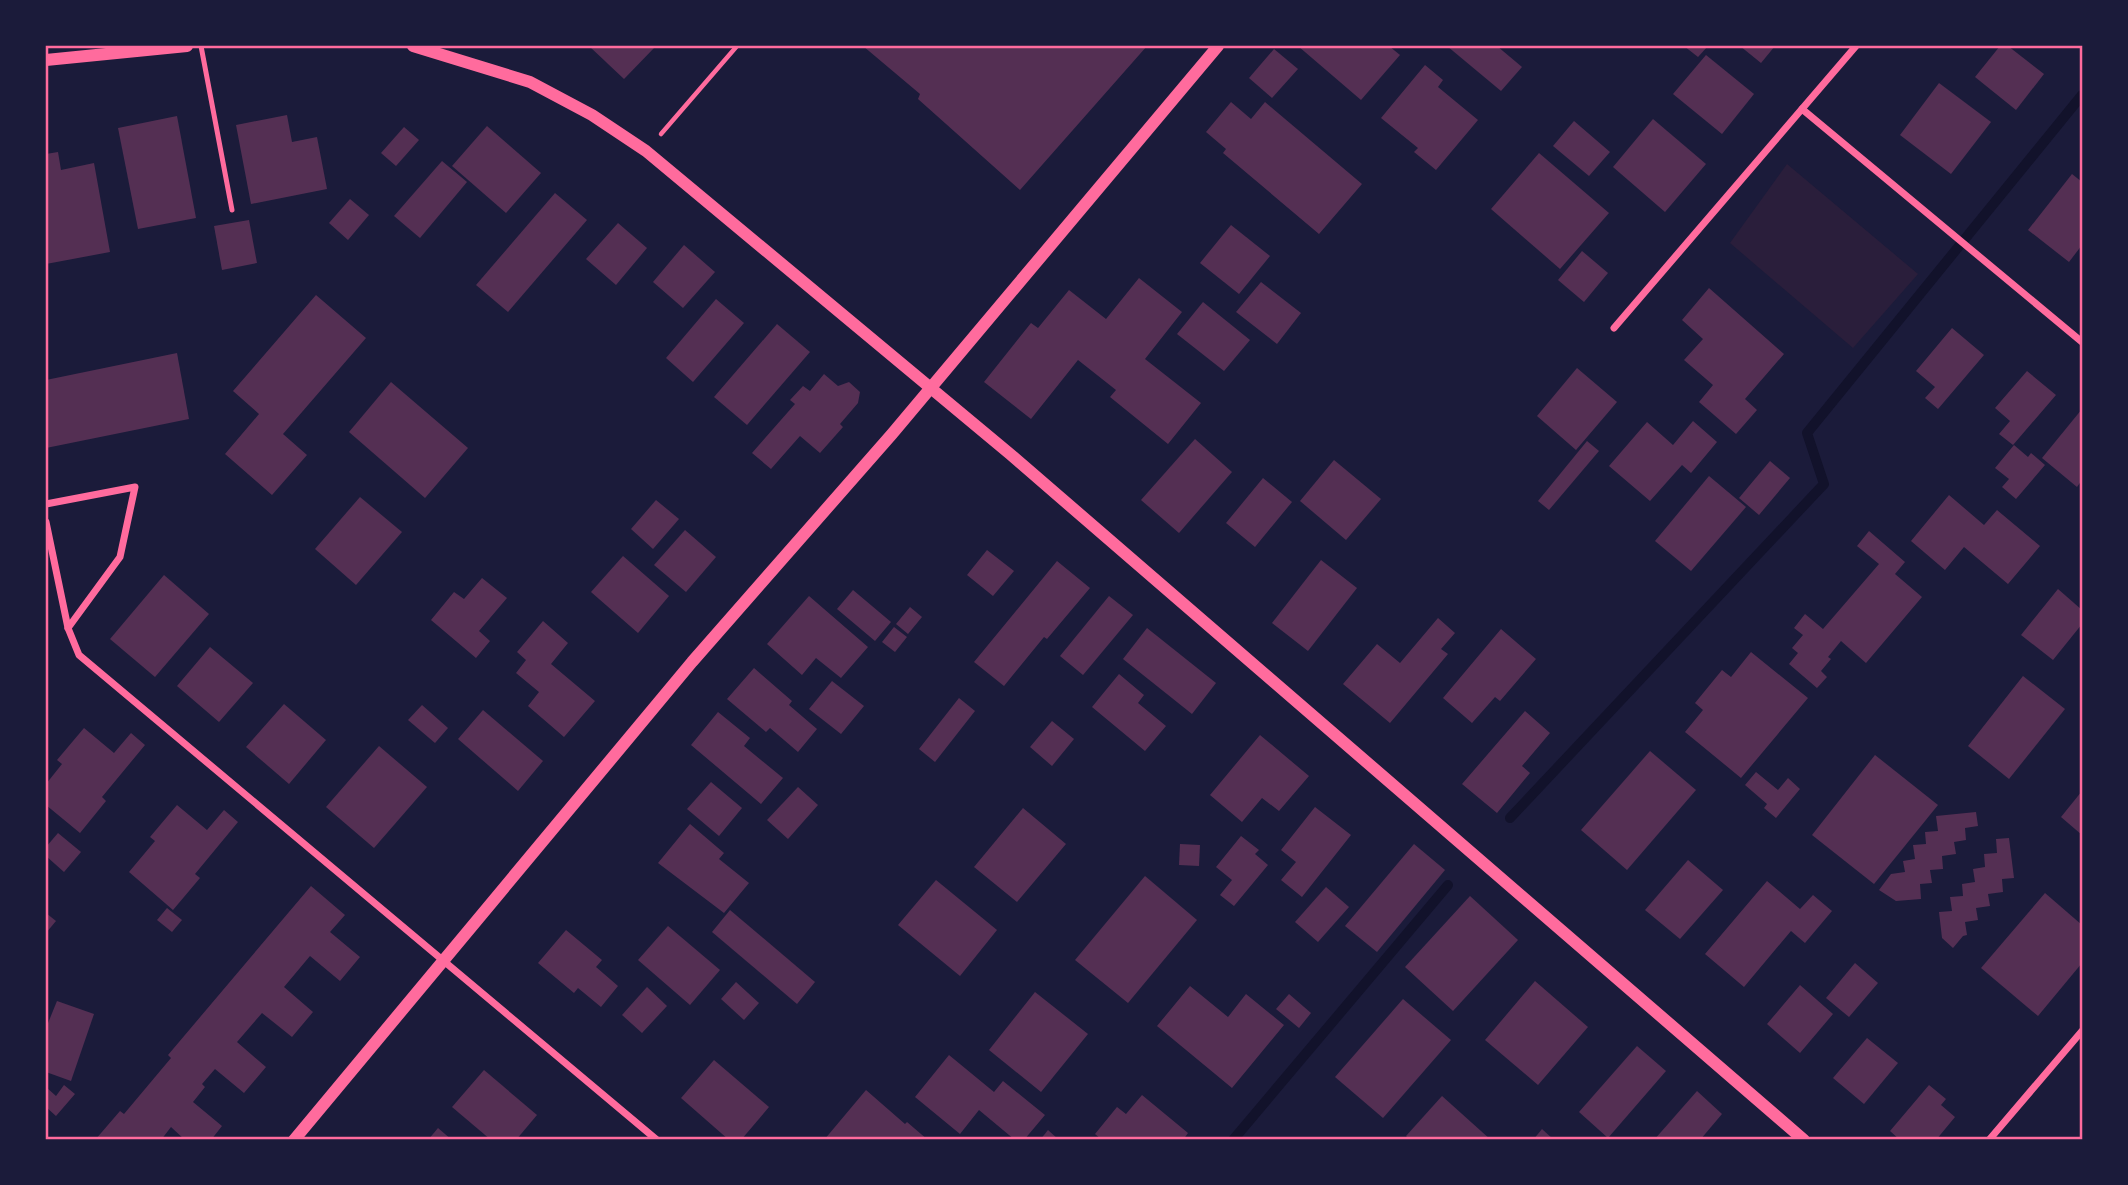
<svg xmlns="http://www.w3.org/2000/svg" width="2128" height="1185" font-family="Helvetica,sans-serif">
<rect width="100%" height="100%" fill="#1b1b3a"/>
<!-- green -->
<polygon fill="#2a1e3b" points="1787,164 1918,274 1853,348 1730,243"/>
<g fill="none" stroke-linecap="round" stroke-linejoin="round">
<!-- stream -->
<g stroke="#12122b" stroke-width="10">
<polyline points="1510,818 1824,484 1807,433 2082,95"/>
<polyline points="1233,1140 1448,885"/>
</g>
</g>
<!-- building -->
<g fill="#542f53">
<polygon points="589,46 656,46 624,79"/>
<polygon points="863,46 1147,46 1020,190 918,99 920,94"/>
<polygon points="1298,46 1389,46 1400,55 1361,100"/>
<polygon points="1447,46 1497,46 1522,67 1501,91"/>
<polygon points="1684,46 1708,46 1698,57"/>
<polygon points="1740,46 1775,46 1761,63"/>
<polygon points="2000,46 2008,46 2044,74 2016,110 1975,77"/>
<polygon points="1274,49 1298,69 1272,98 1249,78"/>
<polygon points="1706,55 1754,94 1722,134 1673,94"/>
<polygon points="1425,65 1443,80 1438,87 1478,120 1436,170 1414,152 1418,148 1381,118"/>
<polygon points="1939,83 1991,122 1951,174 1900,135"/>
<polygon points="1231,102 1251,119 1265,102 1362,184 1319,234 1223,153 1226,149 1206,132"/>
<polygon points="287,115 292,142 317,137 327,189 251,204 236,125"/>
<polygon points="177,116 196,218 138,229 118,128"/>
<polygon points="1653,119 1706,164 1665,212 1613,167"/>
<polygon points="1574,121 1610,152 1589,176 1553,146"/>
<polygon points="487,126 541,173 506,213 452,166"/>
<polygon points="404,127 419,140 396,166 381,153"/>
<polygon points="58,152 61,170 94,163 110,252 46,264 46,154"/>
<polygon points="1539,153 1609,213 1560,269 1491,209"/>
<polygon points="442,161 467,182 420,238 394,216"/>
<polygon points="2072,174 2082,182 2082,245 2069,262 2028,230"/>
<polygon points="555,193 587,220 508,312 476,285"/>
<polygon points="350,199 369,215 348,240 329,223"/>
<polygon points="249,220 257,263 222,270 214,226"/>
<polygon points="618,223 647,248 616,285 586,259"/>
<polygon points="1231,225 1270,256 1239,294 1200,263"/>
<polygon points="684,245 715,272 683,308 653,282"/>
<polygon points="1582,251 1608,273 1584,302 1558,280"/>
<polygon points="1139,278 1182,312 1145,359 1201,403 1168,444 1110,397 1116,390 1078,360 1031,419 984,382 1031,323 1038,328 1069,290 1106,319"/>
<polygon points="1261,282 1301,313 1277,344 1236,312"/>
<polygon points="1709,288 1784,354 1745,399 1757,410 1736,434 1699,402 1713,385 1684,360 1703,339 1682,320"/>
<polygon points="316,295 366,338 283,434 307,455 272,495 225,454 259,414 233,391"/>
<polygon points="716,299 744,323 693,382 666,358"/>
<polygon points="1203,302 1250,340 1224,371 1177,334"/>
<polygon points="777,324 810,352 747,425 714,397"/>
<polygon points="1952,328 1984,355 1938,409 1925,398 1935,387 1916,371"/>
<polygon points="177,353 189,419 46,448 46,380"/>
<polygon points="1577,368 1617,402 1576,450 1537,416"/>
<polygon points="2027,371 2056,395 2013,445 1999,434 2010,421 1995,408"/>
<polygon points="824,374 838,386 849,382 860,392 858,403 840,424 843,427 820,453 800,436 771,469 752,453 795,404 790,400 803,386 810,391"/>
<polygon points="391,382 468,448 425,498 349,432"/>
<polygon points="2082,409 2082,480 2077,487 2042,458"/>
<polygon points="1693,421 1717,442 1691,473 1682,465 1650,501 1609,466 1647,422 1673,445"/>
<polygon points="1195,439 1232,472 1179,533 1141,500"/>
<polygon points="1587,441 1599,451 1549,510 1538,501"/>
<polygon points="2014,445 2028,457 2031,453 2045,465 2016,499 2002,487 2009,479 1995,468"/>
<polygon points="1334,460 1381,499 1346,540 1300,501"/>
<polygon points="1770,461 1790,478 1759,515 1739,498"/>
<polygon points="1709,476 1746,507 1691,571 1655,541"/>
<polygon points="1263,478 1292,502 1255,547 1226,523"/>
<polygon points="1949,495 1984,525 1997,510 2040,546 2008,584 1964,547 1945,570 1911,541"/>
<polygon points="360,497 402,532 356,585 315,549"/>
<polygon points="656,500 679,519 653,549 631,529"/>
<polygon points="685,530 716,557 686,592 654,565"/>
<polygon points="1869,531 1905,562 1895,574 1922,597 1866,663 1841,641 1828,657 1831,659 1821,671 1827,677 1817,688 1789,664 1798,653 1792,648 1803,635 1794,628 1805,614 1823,629 1879,564 1857,546"/>
<polygon points="987,550 1014,571 993,596 967,575"/>
<polygon points="623,556 669,596 638,633 591,592"/>
<polygon points="1321,560 1357,588 1308,651 1272,623"/>
<polygon points="1057,561 1090,588 1047,639 1044,637 1004,686 974,662"/>
<polygon points="164,575 209,614 155,677 110,639"/>
<polygon points="482,578 507,598 479,631 490,641 476,658 431,620 454,592 464,599"/>
<polygon points="2058,589 2082,610 2082,624 2053,660 2021,635"/>
<polygon points="853,590 891,622 875,641 837,609"/>
<polygon points="809,596 868,647 841,678 816,658 802,675 767,644"/>
<polygon points="1109,596 1133,615 1083,675 1060,656"/>
<polygon points="910,607 922,617 908,634 896,624"/>
<polygon points="1438,618 1455,633 1441,649 1448,654 1390,723 1343,684 1377,644 1400,663"/>
<polygon points="543,621 568,643 551,664 595,701 564,737 528,706 539,692 516,673 526,660 517,652"/>
<polygon points="894,627 907,637 895,652 882,642"/>
<polygon points="1147,628 1216,683 1192,714 1123,659"/>
<polygon points="1501,629 1536,659 1500,701 1495,697 1472,723 1443,698"/>
<polygon points="210,647 253,683 219,722 177,686"/>
<polygon points="1751,652 1808,698 1741,778 1685,732 1703,710 1695,703 1722,670 1731,677"/>
<polygon points="754,668 792,701 789,705 817,729 798,752 770,728 766,732 727,699"/>
<polygon points="1119,674 1144,695 1138,703 1166,726 1145,751 1092,707"/>
<polygon points="2023,676 2065,709 2009,779 1968,746"/>
<polygon points="832,681 864,706 841,734 809,709"/>
<polygon points="959,698 975,711 935,762 919,749"/>
<polygon points="284,704 326,740 289,784 246,747"/>
<polygon points="422,705 448,728 435,743 408,720"/>
<polygon points="483,710 543,761 518,791 458,739"/>
<polygon points="1525,711 1550,733 1522,766 1530,773 1497,813 1462,784"/>
<polygon points="718,712 750,738 744,746 783,778 761,804 691,745"/>
<polygon points="1052,721 1074,739 1052,766 1030,747"/>
<polygon points="84,728 114,753 131,733 145,745 102,797 106,801 80,833 46,805 46,784 62,764 57,760"/>
<polygon points="1260,735 1309,776 1279,811 1262,798 1242,822 1210,795"/>
<polygon points="379,746 427,787 374,848 326,807"/>
<polygon points="1650,751 1696,790 1627,870 1581,830"/>
<polygon points="1875,755 1938,805 1874,884 1812,835"/>
<polygon points="1756,772 1778,790 1788,778 1800,789 1776,818 1764,808 1767,804 1745,785"/>
<polygon points="711,782 742,808 719,836 687,809"/>
<polygon points="798,787 818,805 788,839 767,820"/>
<polygon points="2082,791 2082,835 2061,817"/>
<polygon points="177,805 207,830 224,810 238,822 195,874 200,878 173,910 129,872 155,841 150,837"/>
<polygon points="1315,807 1351,835 1302,897 1281,880 1296,862 1281,850"/>
<polygon points="1023,808 1066,844 1017,902 974,867"/>
<polygon points="1976,812 1978,826 1965,828 1966,840 1954,842 1956,854 1942,856 1943,869 1930,870 1932,883 1920,884 1921,899 1896,901 1879,890 1891,874 1905,872 1903,861 1915,859 1913,845 1926,844 1925,832 1938,831 1936,816"/>
<polygon points="690,824 724,853 719,859 749,883 724,913 658,863"/>
<polygon points="58,833 81,852 64,872 46,856 46,847"/>
<polygon points="1241,836 1259,850 1255,854 1268,865 1234,906 1220,895 1232,880 1216,867"/>
<polygon points="2009,838 2014,878 2002,879 2003,892 1988,894 1990,906 1976,908 1978,920 1965,922 1967,935 1963,936 1953,948 1942,938 1939,912 1952,911 1950,897 1963,896 1962,884 1975,882 1973,869 1985,867 1984,854 1997,853 1996,839"/>
<polygon points="1180,844 1200,845 1199,866 1179,865"/>
<polygon points="1414,844 1445,870 1377,952 1345,926"/>
<polygon points="1688,860 1723,890 1680,939 1645,910"/>
<polygon points="1145,876 1197,920 1128,1003 1075,960"/>
<polygon points="936,880 997,930 960,976 898,925"/>
<polygon points="1767,881 1800,909 1813,895 1832,911 1805,943 1791,931 1744,987 1705,954"/>
<polygon points="311,886 345,915 330,932 360,957 340,981 310,956 284,987 313,1012 292,1037 262,1013 237,1042 266,1067 244,1093 215,1069 202,1084 205,1087 193,1102 222,1126 211,1140 185,1140 171,1127 161,1140 95,1140 120,1111 124,1114 171,1058 168,1055"/>
<polygon points="1326,887 1349,907 1318,942 1295,922"/>
<polygon points="2045,893 2082,925 2082,963 2038,1016 1981,968"/>
<polygon points="1470,896 1518,940 1453,1011 1405,967"/>
<polygon points="167,908 182,920 172,932 157,920"/>
<polygon points="730,910 815,982 797,1004 712,932"/>
<polygon points="46,913 56,921 46,933"/>
<polygon points="668,926 720,970 690,1005 638,960"/>
<polygon points="566,930 602,960 596,967 618,986 601,1007 578,988 574,993 538,963"/>
<polygon points="1855,963 1878,983 1849,1017 1826,998"/>
<polygon points="1535,981 1588,1027 1538,1085 1485,1040"/>
<polygon points="736,982 759,1003 744,1020 721,999"/>
<polygon points="1800,985 1833,1014 1800,1053 1767,1024"/>
<polygon points="1190,986 1228,1017 1246,994 1284,1025 1232,1088 1157,1026"/>
<polygon points="647,987 667,1006 642,1033 622,1015"/>
<polygon points="1035,992 1088,1034 1041,1092 989,1050"/>
<polygon points="1289,994 1311,1013 1299,1028 1276,1009"/>
<polygon points="1403,999 1451,1040 1383,1118 1335,1077"/>
<polygon points="57,1001 94,1014 71,1081 46,1072 46,1028"/>
<polygon points="1867,1038 1898,1063 1864,1104 1833,1078"/>
<polygon points="1637,1046 1666,1071 1608,1138 1579,1112"/>
<polygon points="949,1055 994,1092 1003,1081 1045,1115 1024,1140 1015,1140 979,1110 960,1134 915,1097"/>
<polygon points="714,1060 769,1107 741,1140 729,1140 681,1098"/>
<polygon points="484,1070 537,1115 516,1140 491,1140 452,1107"/>
<polygon points="64,1085 75,1094 56,1116 46,1107 46,1087 56,1096"/>
<polygon points="1929,1085 1946,1099 1941,1105 1955,1117 1936,1140 1900,1140 1890,1131"/>
<polygon points="866,1090 905,1124 907,1122 928,1140 824,1140"/>
<polygon points="1697,1091 1722,1114 1700,1140 1654,1140"/>
<polygon points="1142,1095 1188,1133 1183,1140 1102,1140 1095,1134 1117,1107 1126,1114"/>
<polygon points="1442,1096 1491,1140 1410,1140 1406,1136"/>
<polygon points="438,1128 452,1140 428,1140"/>
<polygon points="1542,1129 1554,1140 1533,1140"/>
<polygon points="1048,1130 1059,1140 1040,1140"/>
</g>
<g fill="none" stroke-linecap="round" stroke-linejoin="round">
<!-- path -->
<polyline stroke="#ff6b9d" stroke-width="4.5" points="661,134 737,46"/>
<!-- service -->
<polyline stroke="#ff6b9d" stroke-width="5" points="201,46 232,210"/>
<!-- minor -->
<g stroke="#ff6b9d" stroke-width="7">
<polyline points="1802,109 2082,342"/>
<polyline points="1614,328 1856,46"/>
<polyline points="46,504 135,487 120,557 68,628"/>
<polyline points="46,522 68,628 79,655 657,1140"/>
<polyline points="1989,1140 2082,1031"/>
</g>
<!-- tertiary -->
<g stroke="#ff6b9d" stroke-width="12">
<polyline points="413,46 530,82 592,115 646,151 1010,454 1804,1140"/>
<polyline points="46,60 187,46"/>
<polyline points="294,1140 692,662 892,434 1218,46"/>
</g>
</g>
<!-- border -->
<rect width="2128" height="1185" fill="none" stroke="#1b1b3a" stroke-width="94"/>
<rect x="47" y="47" width="2034" height="1091" fill="none" stroke="#ff6b9d" stroke-width="2.5"/>
</svg>
